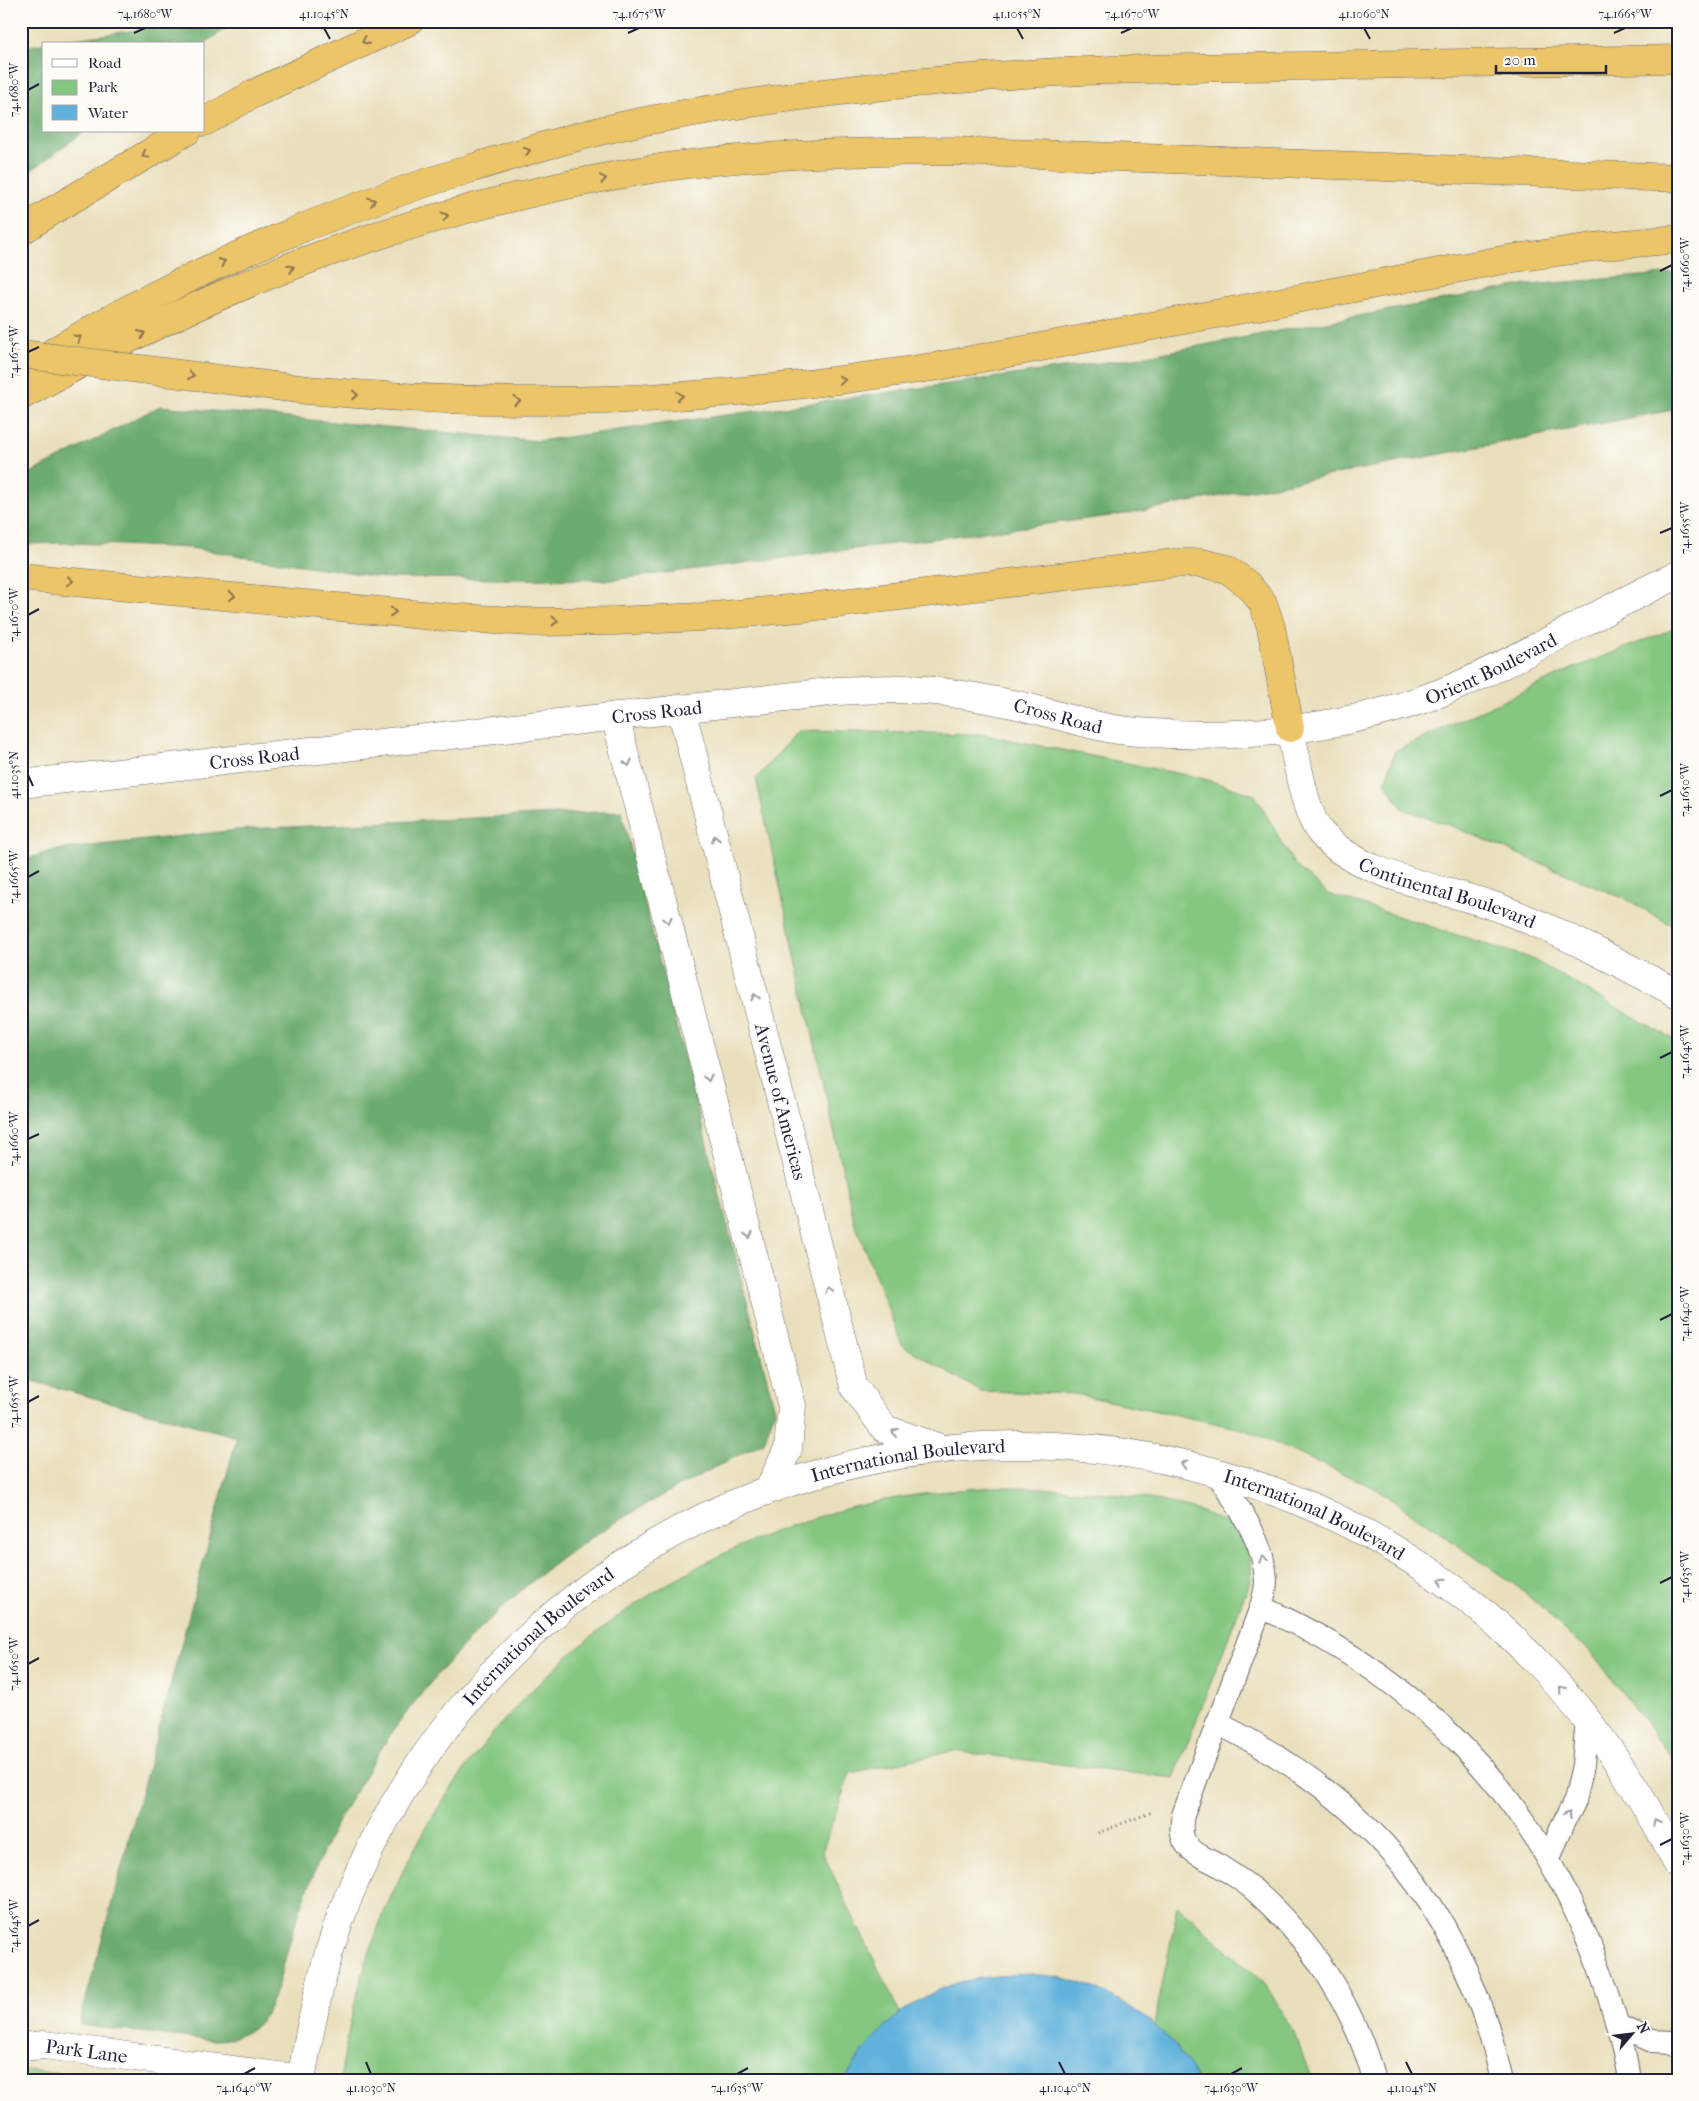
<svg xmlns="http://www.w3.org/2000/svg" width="1699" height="2101" font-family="'IM FELL French Canon',serif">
<rect width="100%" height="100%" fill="#fdfcf7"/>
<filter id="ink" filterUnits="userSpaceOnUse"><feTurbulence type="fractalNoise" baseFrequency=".02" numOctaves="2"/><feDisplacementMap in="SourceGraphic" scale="10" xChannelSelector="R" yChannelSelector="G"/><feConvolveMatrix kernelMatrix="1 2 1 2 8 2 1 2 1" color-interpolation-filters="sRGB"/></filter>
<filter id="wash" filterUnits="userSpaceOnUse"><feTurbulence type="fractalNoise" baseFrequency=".0096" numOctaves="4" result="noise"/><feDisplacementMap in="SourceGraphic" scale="20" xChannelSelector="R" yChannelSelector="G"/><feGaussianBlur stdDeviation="1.12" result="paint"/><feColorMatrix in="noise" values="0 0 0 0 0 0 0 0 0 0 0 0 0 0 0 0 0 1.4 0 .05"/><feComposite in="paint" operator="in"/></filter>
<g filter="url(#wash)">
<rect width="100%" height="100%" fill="#e9dfbb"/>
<!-- green -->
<g fill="#85c780" stroke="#54745e">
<polygon points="1678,627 1678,929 1628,900 1454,827 1403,809 1385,782 1395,751 1572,669"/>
<polygon points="798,731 982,734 1201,778 1255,795 1294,864 1328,894 1530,958 1678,1042 1678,1766 1592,1653 1518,1587 1377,1489 1243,1429 1075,1394 980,1391 902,1345 854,1221 756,779"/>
<path d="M995 1487C1051 1487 1193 1493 1235 1530 1249 1543 1252 1562 1251 1579L1174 1778 953 1751 850 1773 822 1852 900 2014C877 2034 859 2053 845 2080H340C350 2015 366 1950 394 1890 476 1710 634 1571 824 1515 879 1498 937 1491 995 1487Z"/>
<polygon points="1178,1906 1265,1983 1298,2041 1311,2080 1197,2080 1177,2048 1154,2025"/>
<polygon points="28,2070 110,2080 21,2080 21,2071"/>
</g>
<!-- forest -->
<g fill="#6cac6e" stroke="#476754">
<polygon points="197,21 236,21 204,44 44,44 44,131 85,131 21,178 21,47"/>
<polygon points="1678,273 1678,409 1126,514 611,580 386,578 190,548 72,543 21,544 21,478 160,406 539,441 1135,358 1517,286"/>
<path d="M621 811 775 1410 764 1442C700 1475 636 1507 577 1547 505 1597 431 1673 383 1746 371 1764 361 1783 349 1801 325 1841 308 1887 293 1931 285 1956 277 2000 262 2019 248 2036 229 2041 208 2040L79 2025 237 1437 21 1378V861L54 850 247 829Z"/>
</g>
<!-- water -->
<path fill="#60b2dc" stroke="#416a8c" d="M1033 1974C1044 1976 1056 1976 1067 1979 1121 1994 1172 2029 1197 2080H845C869 2035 913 1994 964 1981 987 1976 1009 1975 1033 1974Z"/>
</g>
<g filter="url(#ink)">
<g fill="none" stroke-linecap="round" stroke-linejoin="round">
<defs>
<g id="service">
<path d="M1216 1472C1236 1504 1265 1541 1266 1581 1266 1590 1263 1599 1261 1607L1183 1815C1181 1825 1180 1835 1186 1844 1194 1855 1210 1860 1221 1867 1232 1874 1243 1881 1253 1889 1311 1940 1354 2005 1374 2080"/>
<path d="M1261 1607C1416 1677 1526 1787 1590 1945 1608 1989 1622 2033 1629 2080"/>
<path d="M1217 1723C1372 1799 1464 1911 1502 2080"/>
<polyline points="1549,1859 1563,1824 1575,1801 1583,1765 1587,1718"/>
<polyline points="1619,2026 1652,2041 1673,2042 1678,2045"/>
</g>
<g id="minor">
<path id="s1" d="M681 708 854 1387 885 1429 937 1447"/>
<polyline points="615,716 792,1406 788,1449 769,1489"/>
<path id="s2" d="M1290 728C1296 754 1304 814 1321 833 1359 877 1444 888 1497 907 1560 931 1618 962 1678 994"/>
<path id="s3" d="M21 784 838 691C858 690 879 689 899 689 937 689 976 697 1013 704 1054 713 1095 729 1138 732 1242 741 1360 728 1457 686 1533 653 1603 609 1678 575"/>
<path id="s4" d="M21 2047 44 2045 301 2079"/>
<path id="s5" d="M301 2080C313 2011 327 1944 355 1881 519 1509 947 1344 1317 1509 1385 1540 1451 1581 1506 1632 1580 1700 1632 1775 1678 1865"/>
</g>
<g id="trunk">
<polyline points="204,122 253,94 409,21"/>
<polyline points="21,231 52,211 187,131"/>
<path d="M21 372C159 284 310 218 466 170 523 152 581 134 640 122 778 95 918 80 1059 72 1141 68 1225 67 1308 66 1431 63 1554 61 1678 59"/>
<polyline points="21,577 444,617 531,622 615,621 702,617 800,608 1175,563 1201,563 1227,569 1247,584 1263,603 1271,627 1290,728"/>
</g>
<g id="motorway">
<path d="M307 390C406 399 505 403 605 400 717 396 828 383 939 366L1508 259 1593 247 1678 239"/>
<path d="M21 396C118 342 228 288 332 251 432 216 536 189 640 171 744 154 849 152 953 151L1678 178"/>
</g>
</defs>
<!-- service casing -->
<use href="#service" stroke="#686468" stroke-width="24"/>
<!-- minor casing -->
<use href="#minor" stroke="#686468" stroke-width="29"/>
<!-- trunk casing -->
<use href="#trunk" stroke="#686468" stroke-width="29"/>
<!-- motorway casing -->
<use href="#motorway" stroke="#686468" stroke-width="29"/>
<!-- path -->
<polyline stroke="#686468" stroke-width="3" stroke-dasharray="1 4" stroke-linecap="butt" points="1098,1833 1152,1812"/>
<!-- service -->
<use href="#service" stroke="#fff" stroke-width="22"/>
<!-- minor -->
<use href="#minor" stroke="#fff" stroke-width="28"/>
<!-- trunk -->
<use href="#trunk" stroke="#edc569" stroke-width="28"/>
<!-- motorway -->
<use href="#motorway" stroke="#edc569" stroke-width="28"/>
<defs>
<polyline id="motorway-bridge" points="21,354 307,390"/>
</defs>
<!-- motorway-bridge casing -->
<use href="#motorway-bridge" stroke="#686468" stroke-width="29" stroke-linecap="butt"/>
<!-- motorway-bridge -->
<use href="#motorway-bridge" stroke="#edc569" stroke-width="28"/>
</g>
<!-- one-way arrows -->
<defs><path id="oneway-chevron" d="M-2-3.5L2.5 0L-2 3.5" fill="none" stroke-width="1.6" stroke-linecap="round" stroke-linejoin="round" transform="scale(1.25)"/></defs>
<g stroke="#887452">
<use href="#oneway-chevron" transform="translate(365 41) rotate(155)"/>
<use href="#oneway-chevron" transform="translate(527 151) rotate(-17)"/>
<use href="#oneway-chevron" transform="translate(145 155) rotate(149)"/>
<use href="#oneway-chevron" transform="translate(603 179) rotate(-11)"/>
<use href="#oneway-chevron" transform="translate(372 201) rotate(-20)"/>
<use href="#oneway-chevron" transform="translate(445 216) rotate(-14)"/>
<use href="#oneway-chevron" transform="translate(222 262) rotate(-24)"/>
<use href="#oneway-chevron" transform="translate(291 268) rotate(-22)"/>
<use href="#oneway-chevron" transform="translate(142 334) rotate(-25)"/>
<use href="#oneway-chevron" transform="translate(78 338) rotate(-31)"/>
<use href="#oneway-chevron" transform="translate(191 375) rotate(7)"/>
<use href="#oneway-chevron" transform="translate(842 380) rotate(-6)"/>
<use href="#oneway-chevron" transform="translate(355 395) rotate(5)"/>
<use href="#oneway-chevron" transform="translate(680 396) rotate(-3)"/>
<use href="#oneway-chevron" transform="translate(517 401) rotate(1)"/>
<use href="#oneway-chevron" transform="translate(70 581) rotate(5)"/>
<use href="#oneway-chevron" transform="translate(232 596) rotate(5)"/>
<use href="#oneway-chevron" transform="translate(393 612) rotate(5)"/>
<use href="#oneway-chevron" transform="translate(555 621)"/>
</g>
<g stroke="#9c9ca7">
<use href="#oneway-chevron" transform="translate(628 763) rotate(76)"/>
<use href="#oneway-chevron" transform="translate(715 839) rotate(-104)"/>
<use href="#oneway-chevron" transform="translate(668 920) rotate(76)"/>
<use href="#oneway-chevron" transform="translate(755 997) rotate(-104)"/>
<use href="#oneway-chevron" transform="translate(708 1078) rotate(76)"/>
<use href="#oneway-chevron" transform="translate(749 1235) rotate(76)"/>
<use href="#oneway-chevron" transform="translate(829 1290) rotate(-104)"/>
<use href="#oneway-chevron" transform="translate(895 1432) rotate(-160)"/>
<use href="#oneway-chevron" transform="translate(1184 1464) rotate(-166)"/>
<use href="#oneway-chevron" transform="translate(1263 1559) rotate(-106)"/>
<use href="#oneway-chevron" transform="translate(1442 1581) rotate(-146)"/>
<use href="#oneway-chevron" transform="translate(1562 1689) rotate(-131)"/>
<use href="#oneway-chevron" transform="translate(1568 1814) rotate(-62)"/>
<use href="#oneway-chevron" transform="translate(1656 1822) rotate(-118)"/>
</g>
</g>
<!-- ticks -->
<path fill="none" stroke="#22223b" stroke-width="2" d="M324 28 330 39M1017 28 1023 39M1364 28 1370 39M134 33 145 28M628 33 639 28M1121 33 1132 28M1614 33 1625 28M28 90 39 84M1660 271 1672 265M28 352 39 347M1660 533 1672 528M28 615 39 609M28 775 33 786M1660 796 1672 790M28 877 39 871M1660 1058 1672 1052M28 1139 39 1134M1660 1320 1672 1314M28 1402 39 1396M1660 1583 1672 1577M28 1664 39 1658M1660 1845 1672 1839M28 1926 39 1920M366 2062 371 2074M1059 2062 1065 2074M1406 2062 1412 2074M244 2074 255 2068M737 2074 748 2068M1231 2074 1242 2068"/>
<g text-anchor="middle" stroke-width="4.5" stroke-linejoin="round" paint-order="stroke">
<!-- street labels -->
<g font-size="19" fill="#22223b" stroke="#fdfcf7">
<text dy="7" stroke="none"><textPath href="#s3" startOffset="1490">Orient Boulevard</textPath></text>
<text dy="7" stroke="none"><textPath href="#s3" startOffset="640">Cross Road</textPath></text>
<text dy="7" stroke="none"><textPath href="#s3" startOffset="1045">Cross Road</textPath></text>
<text dy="7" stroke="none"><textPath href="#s3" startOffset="235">Cross Road</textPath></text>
<text dy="7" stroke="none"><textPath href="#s2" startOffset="252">Continental Boulevard</textPath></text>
<text dy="7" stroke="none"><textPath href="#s1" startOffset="406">Avenue of Americas</textPath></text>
<text dy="7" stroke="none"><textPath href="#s5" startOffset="935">International Boulevard</textPath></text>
<text dy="7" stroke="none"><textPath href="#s5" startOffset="1354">International Boulevard</textPath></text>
<text dy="7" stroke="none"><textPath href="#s5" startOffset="516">International Boulevard</textPath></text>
<text dy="7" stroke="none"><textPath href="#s4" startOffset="66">Park Lane</textPath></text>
</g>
</g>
<!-- margin -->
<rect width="1699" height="2101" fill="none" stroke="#fdfcf7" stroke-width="55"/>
<!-- legend -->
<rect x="42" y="42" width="162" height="90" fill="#fdfcf7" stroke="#a5a5ac"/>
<rect x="52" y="59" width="25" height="8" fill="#ffffff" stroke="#a5a5ac"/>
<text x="88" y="68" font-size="15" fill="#22223b">Road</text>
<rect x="52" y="80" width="25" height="15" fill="#85c780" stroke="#a5a5ac"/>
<text x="88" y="92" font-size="15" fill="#22223b">Park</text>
<rect x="52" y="105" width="25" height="15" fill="#60b2dc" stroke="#a5a5ac"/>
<text x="88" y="118" font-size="15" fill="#22223b">Water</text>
<!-- north arrow -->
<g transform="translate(1632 2034) rotate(62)" stroke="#fdfcf7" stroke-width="4" paint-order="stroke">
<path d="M0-4L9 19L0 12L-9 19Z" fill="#22223b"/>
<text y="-8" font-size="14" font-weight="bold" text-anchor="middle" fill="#22223b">N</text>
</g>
<!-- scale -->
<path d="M1496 65v8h110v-8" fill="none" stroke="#22223b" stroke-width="2.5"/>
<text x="1504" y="65" font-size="15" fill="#22223b" stroke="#fdfcf7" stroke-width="4" paint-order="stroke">20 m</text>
<rect x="28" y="28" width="1644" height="2046" fill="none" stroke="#22223b" stroke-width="2"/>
<g font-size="12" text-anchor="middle" fill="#22223b">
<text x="145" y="18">74.1680°W</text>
<text x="324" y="18">41.1045°N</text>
<text x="639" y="18">74.1675°W</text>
<text x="1017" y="18">41.1055°N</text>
<text x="1132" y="18">74.1670°W</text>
<text x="1364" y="18">41.1060°N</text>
<text x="1625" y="18">74.1665°W</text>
<text transform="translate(14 90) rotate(-90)" y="4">74.1680°W</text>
<text transform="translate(1685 265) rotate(-90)" y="4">74.1660°W</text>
<text transform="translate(14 352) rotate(-90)" y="4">74.1675°W</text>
<text transform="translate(1685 528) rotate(-90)" y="4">74.1655°W</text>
<text transform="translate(14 615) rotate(-90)" y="4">74.1670°W</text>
<text transform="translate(14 775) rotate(-90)" y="4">41.1035°N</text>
<text transform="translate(1685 790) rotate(-90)" y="4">74.1650°W</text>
<text transform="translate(14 877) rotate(-90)" y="4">74.1665°W</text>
<text transform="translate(1685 1052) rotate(-90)" y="4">74.1645°W</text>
<text transform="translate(14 1139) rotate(-90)" y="4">74.1660°W</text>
<text transform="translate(1685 1314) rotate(-90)" y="4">74.1640°W</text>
<text transform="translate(14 1402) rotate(-90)" y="4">74.1655°W</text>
<text transform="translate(1685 1577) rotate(-90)" y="4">74.1635°W</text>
<text transform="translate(14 1664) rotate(-90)" y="4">74.1650°W</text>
<text transform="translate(1685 1839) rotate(-90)" y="4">74.1630°W</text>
<text transform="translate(14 1926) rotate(-90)" y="4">74.1645°W</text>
<text x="244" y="2092">74.1640°W</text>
<text x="371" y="2092">41.1030°N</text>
<text x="737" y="2092">74.1635°W</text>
<text x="1065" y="2092">41.1040°N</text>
<text x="1231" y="2092">74.1630°W</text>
<text x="1412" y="2092">41.1045°N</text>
</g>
</svg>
